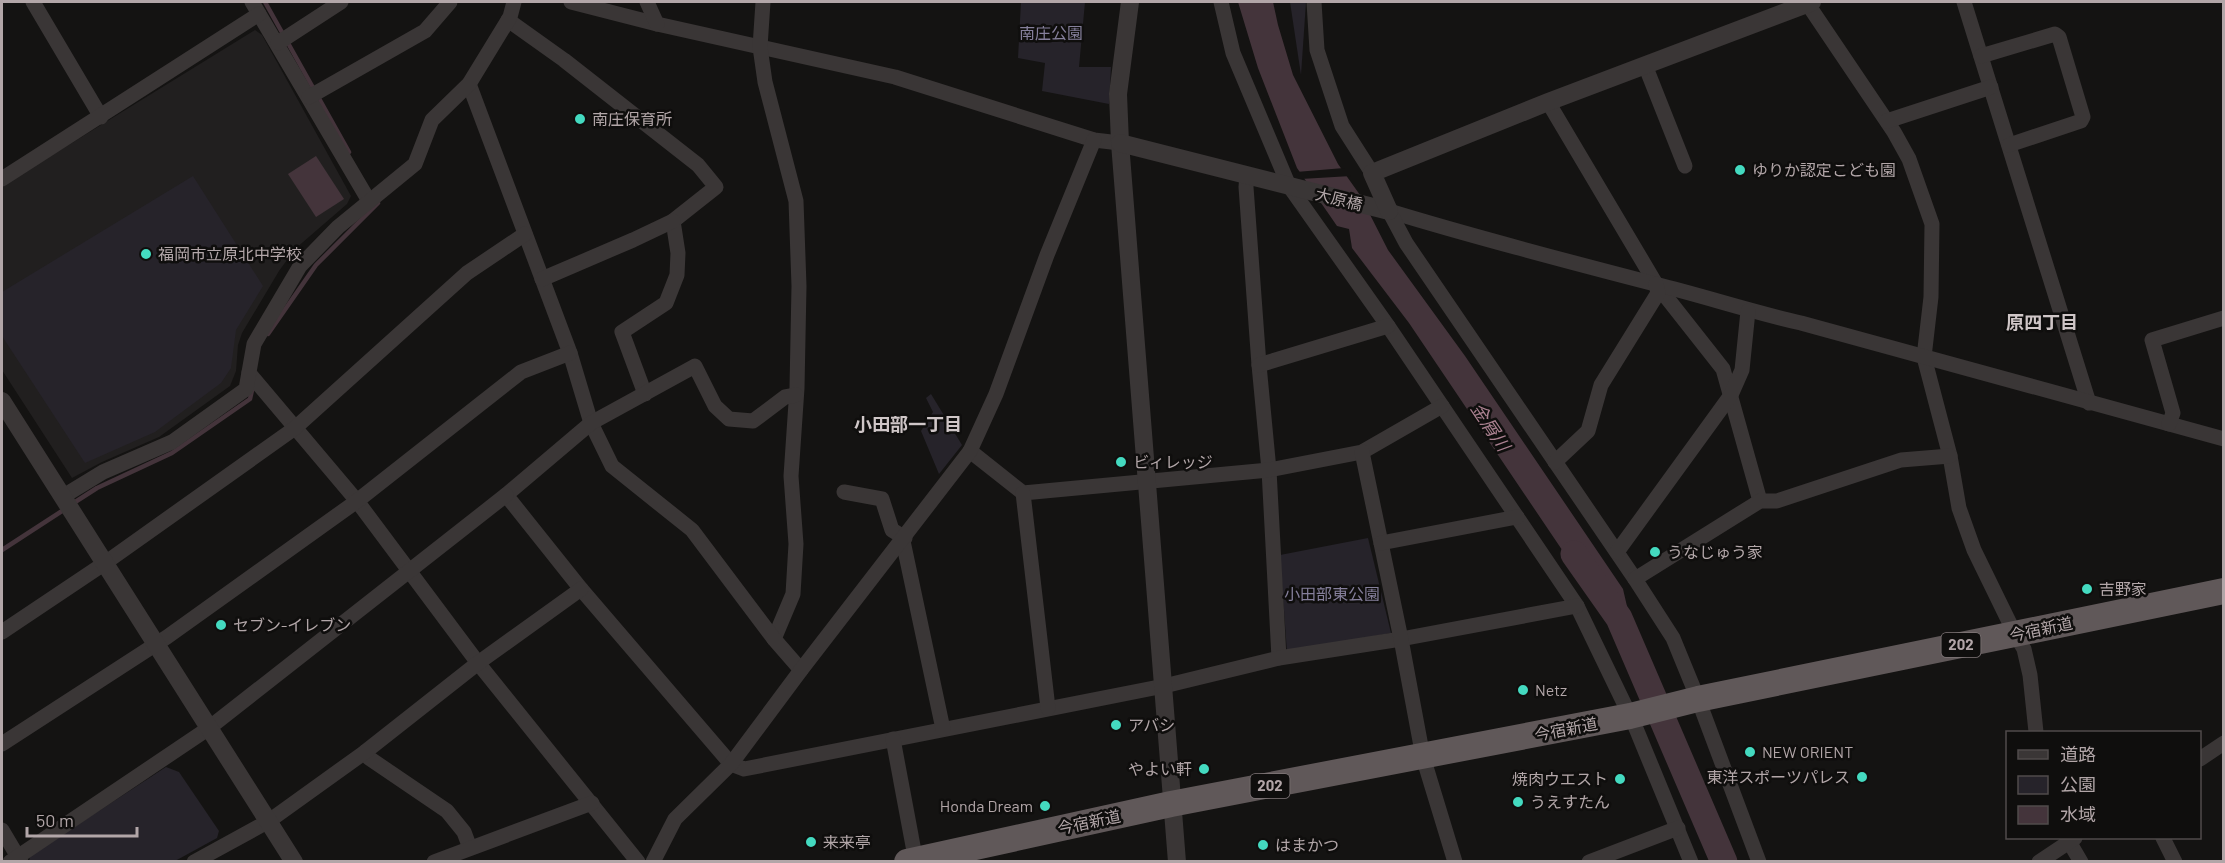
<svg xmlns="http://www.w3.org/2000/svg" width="2225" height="863" font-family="Barlow,'Noto Sans JP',sans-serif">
<rect width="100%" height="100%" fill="#141312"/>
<!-- built -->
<polygon fill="#211f1f" points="255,30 262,35 351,196 347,204 295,249 279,271 242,333 238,345 236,371 230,386 159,437 102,462 72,478 2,370 2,186"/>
<!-- green -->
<g fill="#26232a">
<polygon points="1021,2 1085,2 1079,67 1111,67 1109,104 1042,91 1045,63 1018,58"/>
<polygon points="1290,2 1306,2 1301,75"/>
<polygon points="193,176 263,286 236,330 231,368 221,383 155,432 85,463 2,336 2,292"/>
<polygon points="931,394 962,445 939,474 921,431 933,412 926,398"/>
<polygon points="1368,538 1391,633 1287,652 1280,555"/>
<polygon points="166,767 179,772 219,831 217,838 175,861 29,862 30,856"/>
</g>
<!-- water -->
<g fill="#44343b">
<polygon points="1238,2 1273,2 1278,25 1293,75 1338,164 1360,195 1388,250 1465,356 1623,589 1647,693 1686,767 1670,768 1638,689 1623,627 1604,587 1581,578 1409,323 1352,248 1349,229 1337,226 1297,168 1258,68"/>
<polygon points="316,156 344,199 316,217 288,174"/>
</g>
<!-- pier -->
<g fill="#141312">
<polygon points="1344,168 1351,176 1301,179 1296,172"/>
<polygon points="1651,693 1674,737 1656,740 1638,696"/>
</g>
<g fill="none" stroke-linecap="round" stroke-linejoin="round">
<!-- stream -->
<g stroke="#44343b" stroke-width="4.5">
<polyline points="265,2 349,152"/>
<polyline points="268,334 316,265 378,203"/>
<polyline points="72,504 97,488 172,453 250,399 252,390"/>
<polyline points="2,550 65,509"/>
</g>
<!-- river -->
<polyline stroke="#44343b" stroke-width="27" points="1574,554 1619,618 1724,862"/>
<!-- minor -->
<g stroke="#3a3636" stroke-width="15">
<polyline points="33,2 101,117"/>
<polyline points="252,2 369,201"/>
<polyline points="571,2 657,24 895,77 1094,140 1120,143"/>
<polyline points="647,2 657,24"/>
<polyline points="763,2 760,47 765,82 796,201 799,286 797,388 791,476 796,544 793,594 774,639"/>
<polyline points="1221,2 1233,53 1289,186 1388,326 1577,606 1635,726 1691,862"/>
<polyline points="1314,2 1317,50 1342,126 1372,173"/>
<polyline points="1964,2 2089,403"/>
<polyline points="1807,3 1894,132 1909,159 1932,224 1931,297 1924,357 1950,456 1959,508 1974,550 2015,634 2024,649 2030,675 2036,732"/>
<polyline points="508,20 564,60 698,165 716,187 673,221 678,253 677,275 666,303 622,332 645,394"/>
<polyline points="278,43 341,2"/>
<polyline points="1981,56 2055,34 2059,37 2083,117 2081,121 2009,145"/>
<polyline points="1645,65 1685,166"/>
<polyline points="469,84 570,353 591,423 612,466 692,530 774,639 801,670"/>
<polyline points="309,97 425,31 450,2"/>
<polyline points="1548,102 1656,284 1723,369 1760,501"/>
<polyline points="1887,121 1991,87"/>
<polyline points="1247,176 1246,187 1259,365 1269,470 1279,658"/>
<polyline points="2,179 259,14"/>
<path d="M1389 211C1477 238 1566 261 1655 284 1704 296 1752 312 1801 323L2224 439"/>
<polyline points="1389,211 1406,243 1635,579"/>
<polyline points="542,279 633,240 673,221"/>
<polyline points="1259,365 1388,326"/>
<polyline points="249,373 357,501 478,663 638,862"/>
<polyline points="796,395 785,397 753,421 729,419 715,406 695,366 591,423 506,495 581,589 731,764 744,769 1164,686 1279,658 1401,639 1577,606"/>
<polyline points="2169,424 2173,413 2152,340 2224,318"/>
<polyline points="970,451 1023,493 1269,470 1362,452 1442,406"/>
<polyline points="1362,452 1401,639 1423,757 1455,862"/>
<polyline points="1555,462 1588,431 1601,385 1658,293 1656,284"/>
<polyline points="844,492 882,499 892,530 905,538"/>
<polyline points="1023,493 1048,708"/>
<polyline points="62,497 103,472 172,442 246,389 254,344 300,266 338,227 415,164 432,120 469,84 510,17 514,2"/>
<polyline points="903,541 943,729"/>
<polyline points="1381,543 1517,517"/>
<polyline points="1617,552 1731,395 1742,370 1748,311"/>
<polyline points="2,632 105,563 295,428 467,273 525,234"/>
<polyline points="893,739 916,862"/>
<polyline points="2,744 167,637 357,501 521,372 570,353"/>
<polyline points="365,752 369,758 447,811 464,832 470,848"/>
<polyline points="2200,759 2224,743"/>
<polyline points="2,830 21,862"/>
<polyline points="2067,838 2081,862"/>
<polyline points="2163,838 2175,862"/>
<polyline points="10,862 209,728 506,495"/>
<polyline points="194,862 269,821 365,752 478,663 581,589"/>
<polyline points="434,862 592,803"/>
<polyline points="653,862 675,819 731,764 801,670 970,451 996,394 1047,255 1094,140"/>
<polyline points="1589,862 1678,828"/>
<polyline points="1759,862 1698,699 1673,638 1635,579 1760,501 1777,501 1901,460 1950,456"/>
<polyline points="2039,862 2075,838"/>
</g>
<!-- tertiary -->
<g stroke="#3a3636" stroke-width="18">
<polyline points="1130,2 1118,94 1120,143 1177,862"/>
<polyline points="1120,143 1389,211"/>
<polyline points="1389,211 1372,173 1548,102 1812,2"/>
<polyline points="2,401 294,862"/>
</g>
<!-- trunk -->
<polyline stroke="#605859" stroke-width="26" points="907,862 1171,804 1630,716 1698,699 2224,591"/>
</g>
<!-- markers -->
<g fill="#44dac0" stroke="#0f0e0d" stroke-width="2">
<circle cx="580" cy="119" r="6"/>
<circle cx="1740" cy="170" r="6"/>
<circle cx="146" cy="254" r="6"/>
<circle cx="1121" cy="462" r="6"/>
<circle cx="1655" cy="552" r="6"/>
<circle cx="2087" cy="589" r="6"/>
<circle cx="221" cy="625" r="6"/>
<circle cx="1523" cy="690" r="6"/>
<circle cx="1116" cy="725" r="6"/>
<circle cx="1750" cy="752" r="6"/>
<circle cx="1204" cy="769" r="6"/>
<circle cx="1862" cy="777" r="6"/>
<circle cx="1620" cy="779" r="6"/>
<circle cx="1518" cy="802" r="6"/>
<circle cx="1045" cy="806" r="6"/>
<circle cx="811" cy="842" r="6"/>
<circle cx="1263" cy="845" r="6"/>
</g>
<g text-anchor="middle" stroke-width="5" stroke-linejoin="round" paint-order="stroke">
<!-- shield labels -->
<g fill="#0f0e0d" stroke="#81787a" stroke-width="1.5">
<rect x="1941.5" y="633" width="39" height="24" rx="4.5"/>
<rect x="1250.5" y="774" width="39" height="24" rx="4.5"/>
</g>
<g font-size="15" font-weight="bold" fill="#b2a6a8">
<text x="1961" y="650">202</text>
<text x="1270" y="791">202</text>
</g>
<!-- park labels -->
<g font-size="16" fill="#857f9b" stroke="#0f0e0d">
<text x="1051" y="39">南庄公園</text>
<text x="1332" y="600">小田部東公園</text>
</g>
<!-- poi labels -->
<g font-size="16" fill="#b2a6a8" stroke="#0f0e0d" text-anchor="start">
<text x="592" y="125">南庄保育所</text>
<text x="1752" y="176">ゆりか認定こども園</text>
<text x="158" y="260">福岡市立原北中学校</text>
<text x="1133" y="468">ビィレッジ</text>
<text x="1667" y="558">うなじゅう家</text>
<text x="2099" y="595">吉野家</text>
<text x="233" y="631">セブン-イレブン</text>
<text x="1535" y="696">Netz</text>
<text x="1128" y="731">アバシ</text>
<text x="1762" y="758">NEW ORIENT</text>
<text x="1192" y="775" text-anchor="end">やよい軒</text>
<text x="1850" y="783" text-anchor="end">東洋スポーツパレス</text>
<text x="1608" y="785" text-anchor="end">焼肉ウエスト</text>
<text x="1530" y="808">うえすたん</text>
<text x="1033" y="812" text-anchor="end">Honda Dream</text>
<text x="823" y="848">来来亭</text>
<text x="1275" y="851">はまかつ</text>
</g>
<!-- street labels -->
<g font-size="16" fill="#b2a6a8" stroke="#0f0e0d">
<text transform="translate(1339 199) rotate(14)" y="6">大原橋</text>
<text transform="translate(2041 629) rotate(-12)" y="6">今宿新道</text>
<text transform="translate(1566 729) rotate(-11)" y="6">今宿新道</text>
<text transform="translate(1089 822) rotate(-12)" y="6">今宿新道</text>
</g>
<!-- neighbourhood labels -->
<g font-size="18" font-weight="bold" fill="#cfc6c7" stroke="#0f0e0d">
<text x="2042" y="329">原四丁目</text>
<text x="908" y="431">小田部一丁目</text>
</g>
<!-- water labels -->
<g font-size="18" font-style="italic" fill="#aa8190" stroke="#0f0e0d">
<text transform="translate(1490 427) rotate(56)" y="6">金屑川</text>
</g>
</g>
<!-- border -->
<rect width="2225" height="863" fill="none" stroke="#b2a6a8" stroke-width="6"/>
<!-- legend -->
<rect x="2006" y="731" width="195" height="108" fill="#0f0e0d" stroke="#504b4b" stroke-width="1.5"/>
<rect x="2018" y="750" width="30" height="9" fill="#3a3636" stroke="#504b4b" stroke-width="1.5"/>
<text x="2060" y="761" font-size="18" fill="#b2a6a8">道路</text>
<rect x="2018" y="776" width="30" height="18" fill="#26232a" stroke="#504b4b" stroke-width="1.5"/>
<text x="2060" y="791" font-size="18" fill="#b2a6a8">公園</text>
<rect x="2018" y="806" width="30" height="18" fill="#44343b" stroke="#504b4b" stroke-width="1.5"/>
<text x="2060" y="821" font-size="18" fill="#b2a6a8">水域</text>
<!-- scale -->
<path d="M27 827v9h110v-9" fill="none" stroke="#b2a6a8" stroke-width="3"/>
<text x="36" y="827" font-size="18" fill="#b2a6a8" stroke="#0f0e0d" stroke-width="4.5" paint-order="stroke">50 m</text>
</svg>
